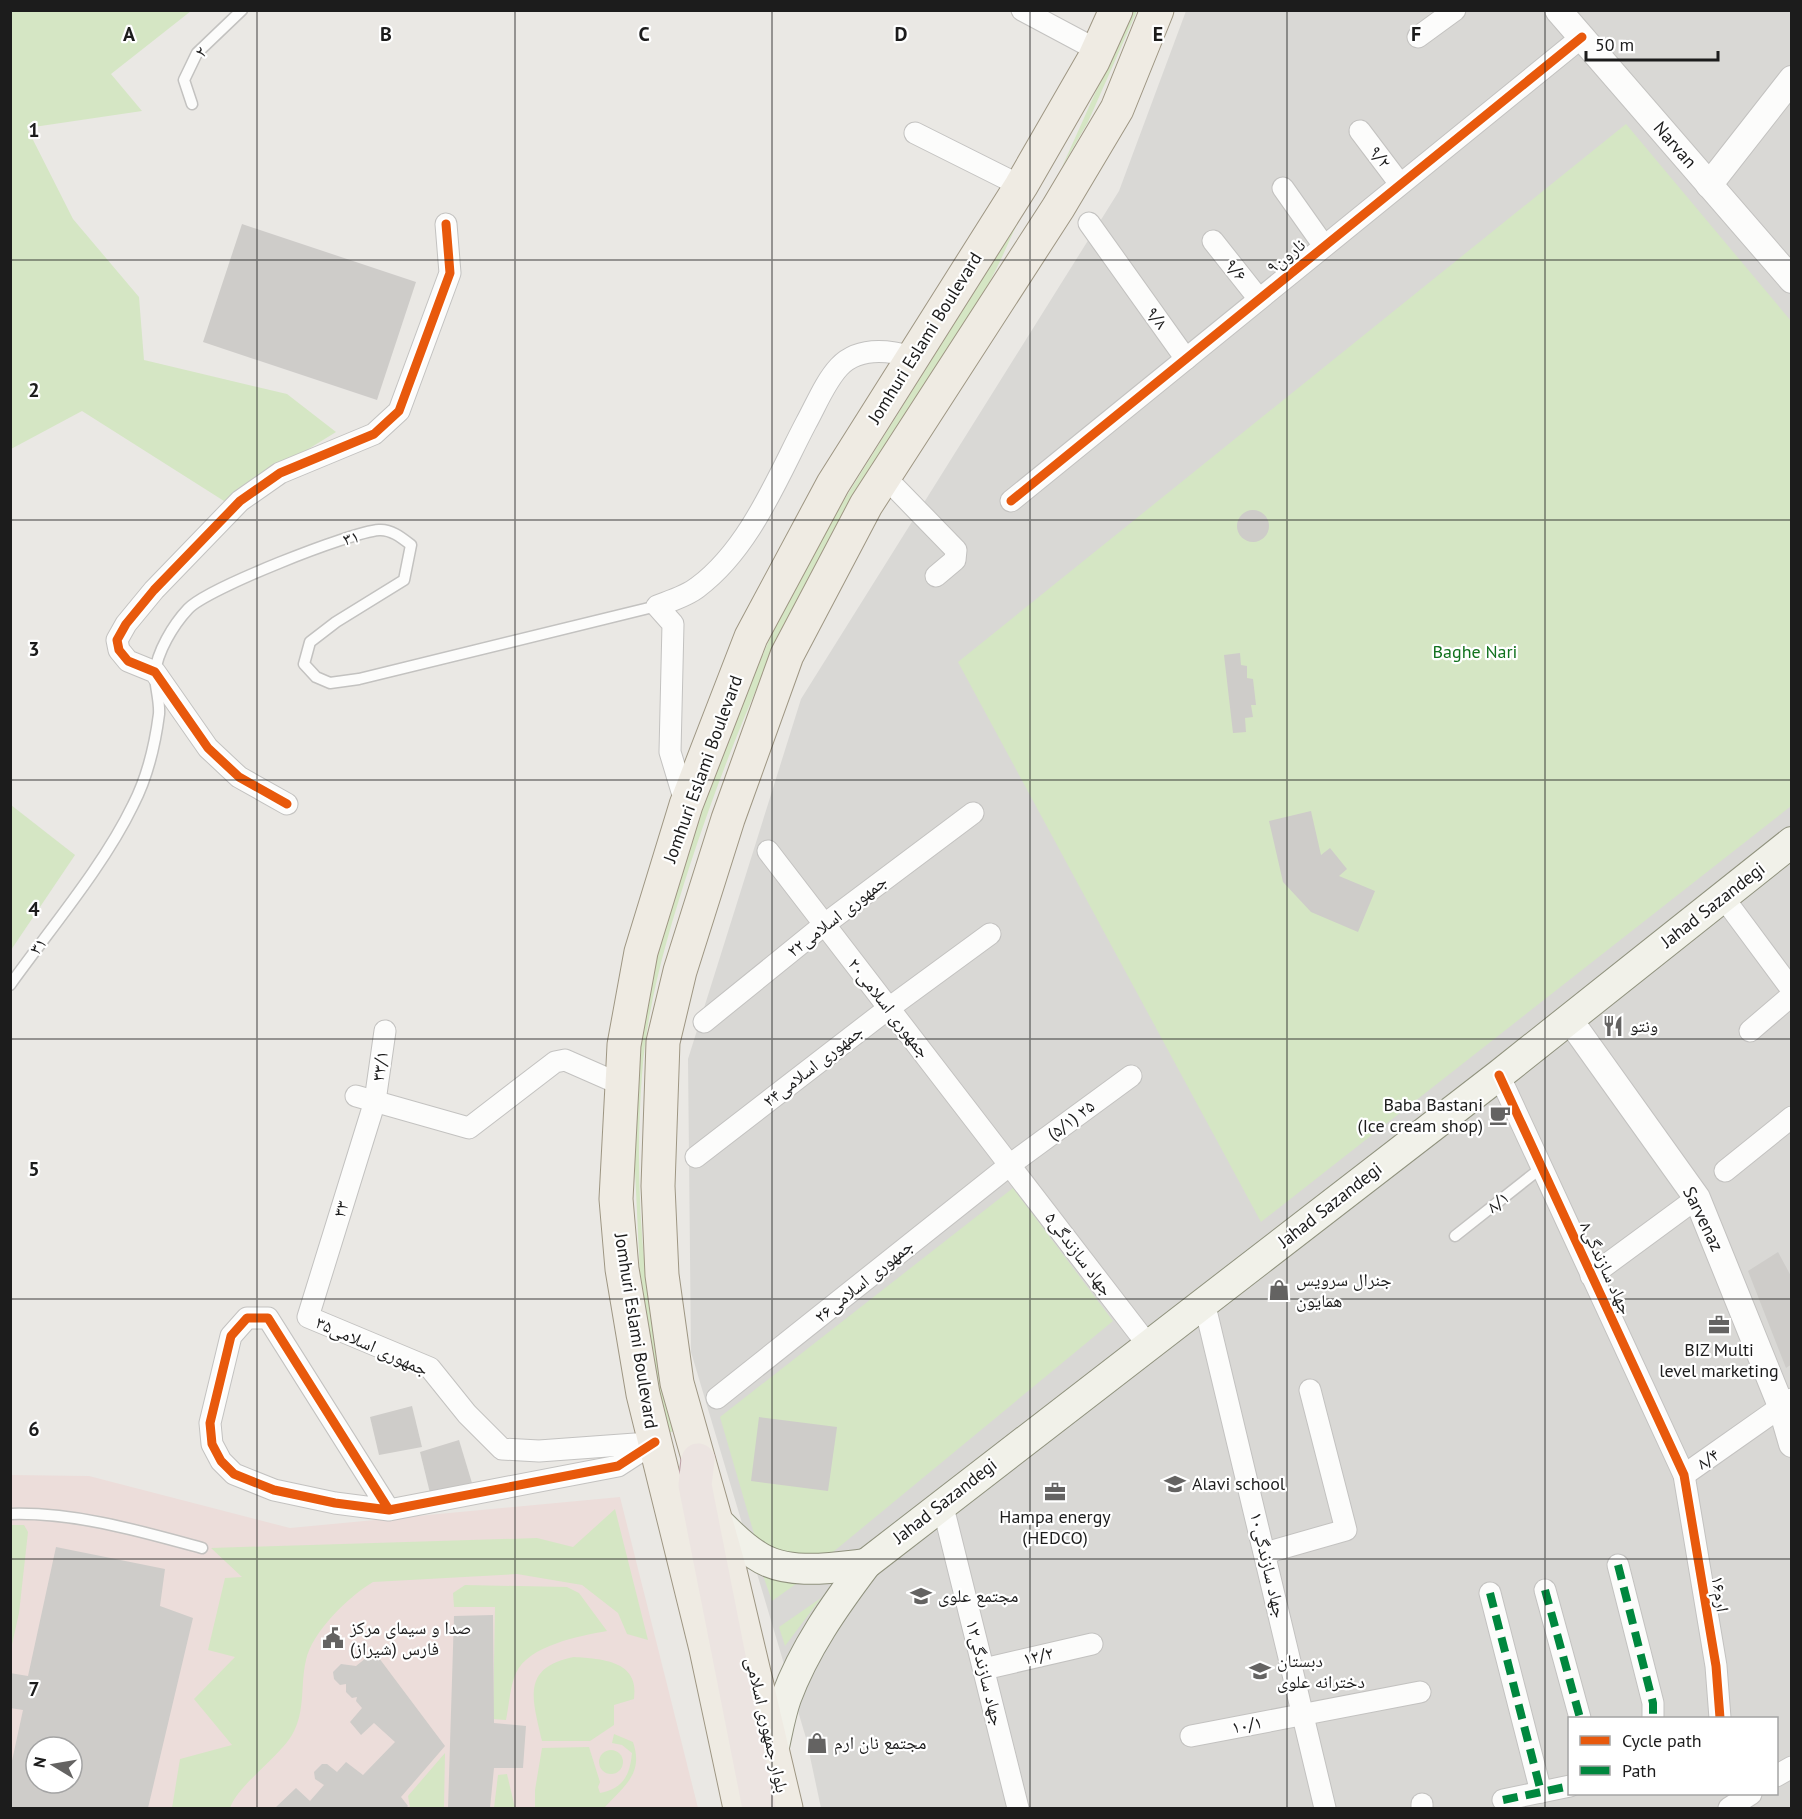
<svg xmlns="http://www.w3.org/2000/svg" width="1802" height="1819" font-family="'PT Sans','Noto Naskh Arabic',sans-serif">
<rect width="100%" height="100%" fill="#eae8e4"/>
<!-- residential -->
<path fill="#d9d8d5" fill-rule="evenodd" d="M1186 11H1791V1808H821L806 1738 691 1352 688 1059 801 699 1119 191ZM1570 1718H1776V1794H1570Z"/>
<!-- commercial -->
<path fill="#ecddda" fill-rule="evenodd" d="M11 1475 89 1476 290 1528 620 1497 698 1808H11ZM36 1747H72V1783H36Z"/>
<!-- grass -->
<g fill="#d5e6c4">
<polygon points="11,11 191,11 111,74 142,111 27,128 73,219 139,297 144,360 287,394 336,432 224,501 82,411 11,449"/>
<polygon points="1132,11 1137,11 1088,122 1062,167"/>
<polygon points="1626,124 1791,321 1791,806 1261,1222 958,662"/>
<path d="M1019 220C1008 243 998 268 985 290 940 370 884 444 839 523 777 632 729 746 690 865 668 933 647 1003 642 1075 633 1192 644 1319 676 1431L666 1433 641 1297 633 1128 634 1075 662 926 710 779 781 612 834 516Z"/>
<polygon points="11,805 75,855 11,950"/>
<polygon points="1013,1188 1113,1321 827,1557 759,1551 720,1417"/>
<path d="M615 1509 648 1640 627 1634 618 1613 582 1585 517 1574 373 1582C349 1596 312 1632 306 1660 300 1685 306 1711 292 1735 278 1758 238 1785 230 1808H172L180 1759 232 1745 194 1699 235 1657 208 1650 225 1578 242 1577 211 1548 537 1538 573 1547Z"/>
<polygon points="11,1525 24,1525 28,1532 19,1613 11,1649"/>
<polygon points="759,1564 803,1579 772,1601"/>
<path d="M465 1585 567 1587 579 1593 607 1631C580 1636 529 1645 516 1673 510 1686 509 1706 506 1720L493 1719 495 1607H454L453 1593Z"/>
<polygon points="821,1598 785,1646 779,1627"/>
<path d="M574 1657C601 1659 640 1660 634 1699L614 1705V1725L590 1741H542C533 1699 520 1668 574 1657Z"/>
<path d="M614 1734 633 1742C644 1774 624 1786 604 1808H535V1790L542 1748 589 1747 600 1782 598 1787 600 1793C623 1789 630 1775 632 1753L622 1745 612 1743Z"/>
<circle cx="611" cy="1762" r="12"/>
<polygon points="445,1753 444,1808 410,1808 408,1796"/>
<polygon points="507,1774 515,1808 494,1808 498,1775"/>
</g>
<!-- building -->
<g fill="#ceccc9" fill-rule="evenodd">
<polygon points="242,224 416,282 377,400 203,342"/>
<circle cx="1253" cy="526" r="16"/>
<polygon points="1240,653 1241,665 1247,666 1247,678 1253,679 1256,705 1251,705 1253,717 1245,718 1246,732 1233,733 1224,655"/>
<polygon points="1311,811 1321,855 1330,848 1347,869 1339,876 1375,891 1358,932 1311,912 1283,882 1269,821"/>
<polygon points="1778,1252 1792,1278 1792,1364 1786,1368 1748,1271"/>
<polygon points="412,1406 422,1447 379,1455 370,1417"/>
<polygon points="759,1417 837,1427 828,1491 751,1481"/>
<polygon points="459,1440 472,1483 430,1493 420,1452"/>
<path d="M56 1547 165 1569 160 1606 193 1618 148 1808H10V1770L23 1710 10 1708V1673L28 1676ZM36 1747H72V1783H36Z"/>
<polygon points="493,1615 494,1723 526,1726 523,1768 494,1768 490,1808 448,1808 454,1616"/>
<polygon points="366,1658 379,1658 445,1746 401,1797 408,1806 406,1808 275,1808 296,1788 310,1801 324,1785 315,1779 314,1772 322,1764 327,1764 337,1772 346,1762 363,1775 395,1742 374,1723 361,1735 350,1722 362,1708 356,1701 357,1697 352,1698 346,1692 346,1684 340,1685 334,1679 333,1672 341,1664 356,1666"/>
</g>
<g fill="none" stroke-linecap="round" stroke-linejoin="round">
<defs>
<g id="service">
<polyline points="192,104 184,80 197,53 242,10"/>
<path d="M10 985C50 929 103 867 133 805 147 778 155 745 159 714 160 701 155 687 155 673 157 652 173 625 188 609 206 589 350 532 379 530 391 529 402 538 411 545L404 580 336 622 310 642 304 664 316 677 330 683 359 679 657 606"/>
<polyline points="1455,1236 1541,1168"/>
<path d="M10 1514C75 1512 140 1531 202 1548"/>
</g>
<g id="minor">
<polyline points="1022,10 1097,50"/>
<polyline points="1418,37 1455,10"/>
<polyline points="1360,131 1400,184"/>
<polyline points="915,133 1021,186"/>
<polyline points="1283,188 1324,246"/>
<polyline points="1089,223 1186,359"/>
<polyline points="1213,241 1259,299"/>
<polyline points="885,477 956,550 955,560 936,576"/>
<polyline points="1011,501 1582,37"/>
<polyline points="287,804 239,777 208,748 155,672 128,661 119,650 117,640 126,624 154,590 240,501 280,473 374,434 399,411 450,273 446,224"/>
<path d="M686 805 670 752 673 624 657 606C670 601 687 596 698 587 750 548 777 478 806 423 816 405 825 382 839 367 858 347 888 350 912 357"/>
<polyline points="768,851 1148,1345"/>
<polyline points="1723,897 1792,990"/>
<polyline points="704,1022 825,924 973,813"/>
<polyline points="385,1031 375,1101 308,1317 430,1368 467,1414 502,1449 539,1451 649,1443"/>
<polyline points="1750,1031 1792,995"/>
<polyline points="1499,1075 1684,1475 1716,1666 1720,1718"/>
<polyline points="356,1096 469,1128 555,1062 565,1060 622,1085"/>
<polyline points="696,1157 889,1008 990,934"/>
<polyline points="1725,1171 1792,1117"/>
<polyline points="1591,1276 1697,1198"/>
<polyline points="1204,1302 1325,1808"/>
<polyline points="717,1398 1011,1164 1131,1076"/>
<polyline points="1684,1475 1792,1399"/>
<polyline points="942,1503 1018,1808"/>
<polyline points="389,1510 268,1318 247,1318 231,1336 210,1423 212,1444 221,1461 234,1474 274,1490 335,1503 389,1510 618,1466 655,1442"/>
<polyline points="1265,1553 1346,1530 1310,1390"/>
<polyline points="1618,1565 1653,1703 1653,1718"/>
<polyline points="1545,1590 1580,1718"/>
<polyline points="1490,1593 1541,1792"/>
<polyline points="984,1669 1092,1644"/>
<polyline points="1191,1736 1420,1692"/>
<polyline points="1776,1776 1792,1767"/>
<polyline points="1503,1800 1570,1786"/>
<polyline points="1422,1804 1422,1808"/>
<polyline points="1729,1808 1751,1794"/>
</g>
<g id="tertiary">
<polyline points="1558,10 1792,280"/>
<polyline points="1709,185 1792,79"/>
<polyline points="1569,1019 1697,1198 1781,1406 1792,1444"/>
</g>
<g id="secondary">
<path d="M717 1521C729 1533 741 1546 756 1555 786 1576 832 1568 866 1564"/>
<path d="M773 1751C777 1734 780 1715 786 1698 804 1649 835 1605 866 1564L1499 1075 1792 842"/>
</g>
<g id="primary">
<polyline points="740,1808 706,1649 643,1394 622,1269 616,1199 622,1085 624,1045 641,952 686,805 751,637 833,484 1021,186 1093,61 1116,10"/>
<polyline points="786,1808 730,1571 677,1383 662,1275 658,1186 663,1042 680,971 728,819 787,655 866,505 1058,208 1117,109 1157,10"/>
</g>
<polyline id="trunk" points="698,1460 695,1485 759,1808"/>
</defs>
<!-- service casing -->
<use href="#service" stroke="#c3c2c0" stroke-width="13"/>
<!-- minor casing -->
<use href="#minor" stroke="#c3c2c0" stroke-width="23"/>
<!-- tertiary casing -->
<use href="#tertiary" stroke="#c3c2c0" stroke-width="28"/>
<!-- secondary casing -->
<use href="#secondary" stroke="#90927e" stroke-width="32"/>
<!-- primary casing -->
<use href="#primary" stroke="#9e9683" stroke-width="35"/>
<!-- trunk casing -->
<use href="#trunk" stroke="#bd9ea5" stroke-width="35"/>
<!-- service -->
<use href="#service" stroke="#fcfcfb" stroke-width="10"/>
<!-- minor -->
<use href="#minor" stroke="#fcfcfb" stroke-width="21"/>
<!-- tertiary -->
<use href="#tertiary" stroke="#fcfcfb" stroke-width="26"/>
<!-- secondary -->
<use href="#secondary" stroke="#f1f1e9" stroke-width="30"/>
<!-- primary -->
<use href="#primary" stroke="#efebe3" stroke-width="33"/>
<!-- trunk -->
<use href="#trunk" stroke="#ece4e1" stroke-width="33"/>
<!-- quiet -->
<g stroke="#00873e" stroke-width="8" stroke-dasharray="15 8" stroke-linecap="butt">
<polyline points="1618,1565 1653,1703 1653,1718"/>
<polyline points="1545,1590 1580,1718"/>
<polyline points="1490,1593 1541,1792"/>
<polyline points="1503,1800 1570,1786"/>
</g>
<defs>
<g id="cycleway">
<polyline points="1011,501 1582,37"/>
<polyline points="287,804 239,777 208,748 155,672 128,661 119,650 117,640 126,624 154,590 240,501 280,473 374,434 399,411 450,273 446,224"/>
<polyline points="1499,1075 1684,1475 1716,1666 1720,1718"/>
<polyline points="389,1510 268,1318 247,1318 231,1336 210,1423 212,1444 221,1461 234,1474 274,1490 335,1503 389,1510 618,1466 655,1442"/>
</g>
</defs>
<!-- cycleway casing -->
<use href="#cycleway" stroke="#fff" stroke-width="13"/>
<!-- cycleway -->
<use href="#cycleway" stroke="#e8590c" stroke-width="9"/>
</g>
<!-- grid -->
<path fill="none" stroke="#1c1c1c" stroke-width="1.5" stroke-opacity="0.55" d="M257 10V1808M515 10V1808M772 10V1808M1030 10V1808M1287 10V1808M1545 10V1808M10 260H1792M10 520H1792M10 780H1792M10 1039H1792M10 1299H1792M10 1559H1792"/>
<!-- icons -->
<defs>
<symbol id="restaurant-bare" viewBox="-9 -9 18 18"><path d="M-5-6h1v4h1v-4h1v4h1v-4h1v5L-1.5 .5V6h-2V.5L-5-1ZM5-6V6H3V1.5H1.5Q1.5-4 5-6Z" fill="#646362" stroke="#fff" stroke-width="2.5" paint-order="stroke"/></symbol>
<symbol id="cafe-bare" viewBox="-9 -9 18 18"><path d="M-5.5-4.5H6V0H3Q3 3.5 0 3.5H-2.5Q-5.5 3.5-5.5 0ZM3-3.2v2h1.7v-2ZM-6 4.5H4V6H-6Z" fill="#646362" stroke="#fff" stroke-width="2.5" paint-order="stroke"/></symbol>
<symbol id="shop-bare" viewBox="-9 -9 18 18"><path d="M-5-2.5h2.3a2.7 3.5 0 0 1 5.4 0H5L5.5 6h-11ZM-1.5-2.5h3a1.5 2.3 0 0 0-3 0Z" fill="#646362" stroke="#fff" stroke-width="2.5" paint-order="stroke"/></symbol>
<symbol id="office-bare" viewBox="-9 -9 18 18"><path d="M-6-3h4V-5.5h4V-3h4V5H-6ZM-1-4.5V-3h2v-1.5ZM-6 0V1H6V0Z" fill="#646362" stroke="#fff" stroke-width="2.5" paint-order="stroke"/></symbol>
<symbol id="school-bare" viewBox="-9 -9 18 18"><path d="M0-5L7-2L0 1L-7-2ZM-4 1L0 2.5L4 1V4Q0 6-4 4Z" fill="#646362" stroke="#fff" stroke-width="2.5" paint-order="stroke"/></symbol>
<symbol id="civic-bare" viewBox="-9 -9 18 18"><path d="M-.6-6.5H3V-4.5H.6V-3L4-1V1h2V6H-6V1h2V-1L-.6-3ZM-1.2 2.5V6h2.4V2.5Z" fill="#646362" stroke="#fff" stroke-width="2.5" paint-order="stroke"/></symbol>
</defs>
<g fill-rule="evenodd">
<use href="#restaurant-bare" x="1598" y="1011" width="30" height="30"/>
<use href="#cafe-bare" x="1485" y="1100" width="30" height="30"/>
<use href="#shop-bare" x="1264" y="1275" width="30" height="30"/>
<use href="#office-bare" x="1704" y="1310" width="30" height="30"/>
<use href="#school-bare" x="1160" y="1469" width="30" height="30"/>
<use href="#office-bare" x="1040" y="1477" width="30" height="30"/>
<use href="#school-bare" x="906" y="1581" width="30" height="30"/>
<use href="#civic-bare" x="318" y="1623" width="30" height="30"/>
<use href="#school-bare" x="1245" y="1656" width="30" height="30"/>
<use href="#shop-bare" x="802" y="1728" width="30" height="30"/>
</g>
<g text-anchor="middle" stroke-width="4.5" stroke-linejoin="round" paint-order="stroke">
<!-- street labels -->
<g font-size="18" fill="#1c1c1c" stroke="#fff">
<text transform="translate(201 52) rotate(-49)" y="6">۲</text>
<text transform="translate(1675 145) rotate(49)" y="6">Narvan</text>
<text transform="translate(1380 157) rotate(53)" y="6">۹/۲</text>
<text transform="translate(1286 256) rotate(-39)" y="6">نارون۹</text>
<text transform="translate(1236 270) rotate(52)" y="6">۹/۶</text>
<text transform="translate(1157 318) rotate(55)" y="6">۹/۸</text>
<text transform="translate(925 338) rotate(-58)" y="6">Jomhuri Eslami Boulevard</text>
<text transform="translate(351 538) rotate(-16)" y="6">۳۱</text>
<text transform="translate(703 769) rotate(-70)" y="6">Jomhuri Eslami Boulevard</text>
<text transform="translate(1713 905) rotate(-38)" y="6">Jahad Sazandegi</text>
<text transform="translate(837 916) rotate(-38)" y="6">جمهوری اسلامی۲۲</text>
<text transform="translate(38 946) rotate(-55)" y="6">۳۱</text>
<text transform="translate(889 1008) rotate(52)" y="6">جمهوری اسلامی۲۰</text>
<text transform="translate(380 1066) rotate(-82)" y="6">۳۳/۱</text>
<text transform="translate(813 1066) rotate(-38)" y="6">جمهوری اسلامی۲۴</text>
<text transform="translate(1071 1120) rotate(-37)" y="6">(۵/۱) ۲۵</text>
<text transform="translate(1498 1202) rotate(-38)" y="6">۸/۱</text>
<text transform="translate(1330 1205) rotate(-38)" y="6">Jahad Sazandegi</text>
<text transform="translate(341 1209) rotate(-73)" y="6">۳۳</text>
<text transform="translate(1703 1219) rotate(64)" y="6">Sarvenaz</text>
<text transform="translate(1079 1254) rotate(53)" y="6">جهاد سازندگی۵</text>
<text transform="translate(1606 1268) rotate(65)" y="6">جهاد سازندگی۸</text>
<text transform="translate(864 1281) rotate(-39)" y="6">جمهوری اسلامی۲۶</text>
<text transform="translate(636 1331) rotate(81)" y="6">Jomhuri Eslami Boulevard</text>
<text transform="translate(372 1346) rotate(24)" y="6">جمهوری اسلامی۳۵</text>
<text transform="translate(1708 1459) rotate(-34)" y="6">۸/۴</text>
<text transform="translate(945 1501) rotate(-38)" y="6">Jahad Sazandegi</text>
<text transform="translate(1268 1565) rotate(77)" y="6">جهاد سازندگی۱۰</text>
<text transform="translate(1720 1594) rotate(81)" y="6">ارم۱۶</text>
<text transform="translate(1038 1656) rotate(-13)" y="6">۱۲/۲</text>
<text transform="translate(985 1673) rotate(76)" y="6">جهاد سازندگی۱۲</text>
<text transform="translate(767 1725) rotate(77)" y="6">بلوار جمهوری اسلامی</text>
<text transform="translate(1247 1725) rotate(-11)" y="6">۱۰/۱</text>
</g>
<!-- park labels -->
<g font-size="18" fill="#11721e" stroke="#fff">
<text x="1475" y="658">Baghe Nari</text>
</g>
<!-- poi labels -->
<g font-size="18" fill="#1c1c1c" stroke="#fff" text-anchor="start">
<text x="1630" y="1032">ونتو</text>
<text x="1483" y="1111" text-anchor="end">Baba Bastani<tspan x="1483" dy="21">(Ice cream shop)</tspan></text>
<text x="1296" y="1286">جنرال سرویس<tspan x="1296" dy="21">همایون</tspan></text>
<text x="1719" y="1356" text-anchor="middle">BIZ Multi<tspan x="1719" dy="21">level marketing</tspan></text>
<text x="1192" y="1490">Alavi school</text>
<text x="1055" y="1523" text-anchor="middle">Hampa energy<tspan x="1055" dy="21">(HEDCO)</tspan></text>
<text x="938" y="1602">مجتمع علوی</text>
<text x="350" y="1634">صدا و سیمای مرکز<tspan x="350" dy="21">فارس (شیراز)</tspan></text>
<text x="1277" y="1667">دبستان<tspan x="1277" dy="21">دخترانه علوی</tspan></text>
<text x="834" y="1749">مجتمع نان ارم</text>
</g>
</g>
<g font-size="20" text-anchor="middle" font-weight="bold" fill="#1c1c1c" stroke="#fff" stroke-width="4.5" stroke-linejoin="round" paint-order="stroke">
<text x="129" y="41">A</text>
<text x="386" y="41">B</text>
<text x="644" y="41">C</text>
<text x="901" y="41">D</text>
<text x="1158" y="41">E</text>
<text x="1416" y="41">F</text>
<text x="34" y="137">1</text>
<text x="34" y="397">2</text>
<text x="34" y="656">3</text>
<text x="34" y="916">4</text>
<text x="34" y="1176">5</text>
<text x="34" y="1436">6</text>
<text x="34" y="1696">7</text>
</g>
<!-- border -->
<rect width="1802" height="1819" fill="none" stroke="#1c1c1c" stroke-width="24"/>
<!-- legend -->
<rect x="1568" y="1717" width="210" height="78" fill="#ffffff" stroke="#a4a4a4" stroke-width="1.5"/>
<rect x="1580" y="1736" width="30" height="9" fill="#e8590c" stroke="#a4a4a4" stroke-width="1.5"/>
<text x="1622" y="1747" font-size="18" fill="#1c1c1c">Cycle path</text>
<rect x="1580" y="1766" width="30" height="9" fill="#00873e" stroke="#a4a4a4" stroke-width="1.5"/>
<text x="1622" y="1777" font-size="18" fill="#1c1c1c">Path</text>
<!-- north arrow -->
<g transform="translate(54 1765) rotate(281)"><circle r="28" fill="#ffffff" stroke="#a4a4a4" stroke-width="1.5"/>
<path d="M0-4.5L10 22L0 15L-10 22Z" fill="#646362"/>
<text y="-9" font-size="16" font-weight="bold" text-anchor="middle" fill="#1c1c1c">N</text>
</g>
<!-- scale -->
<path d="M1586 51v9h132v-9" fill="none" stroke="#1c1c1c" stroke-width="3"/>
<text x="1595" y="51" font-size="18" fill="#1c1c1c" stroke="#ffffff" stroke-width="4.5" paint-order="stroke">50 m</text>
</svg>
